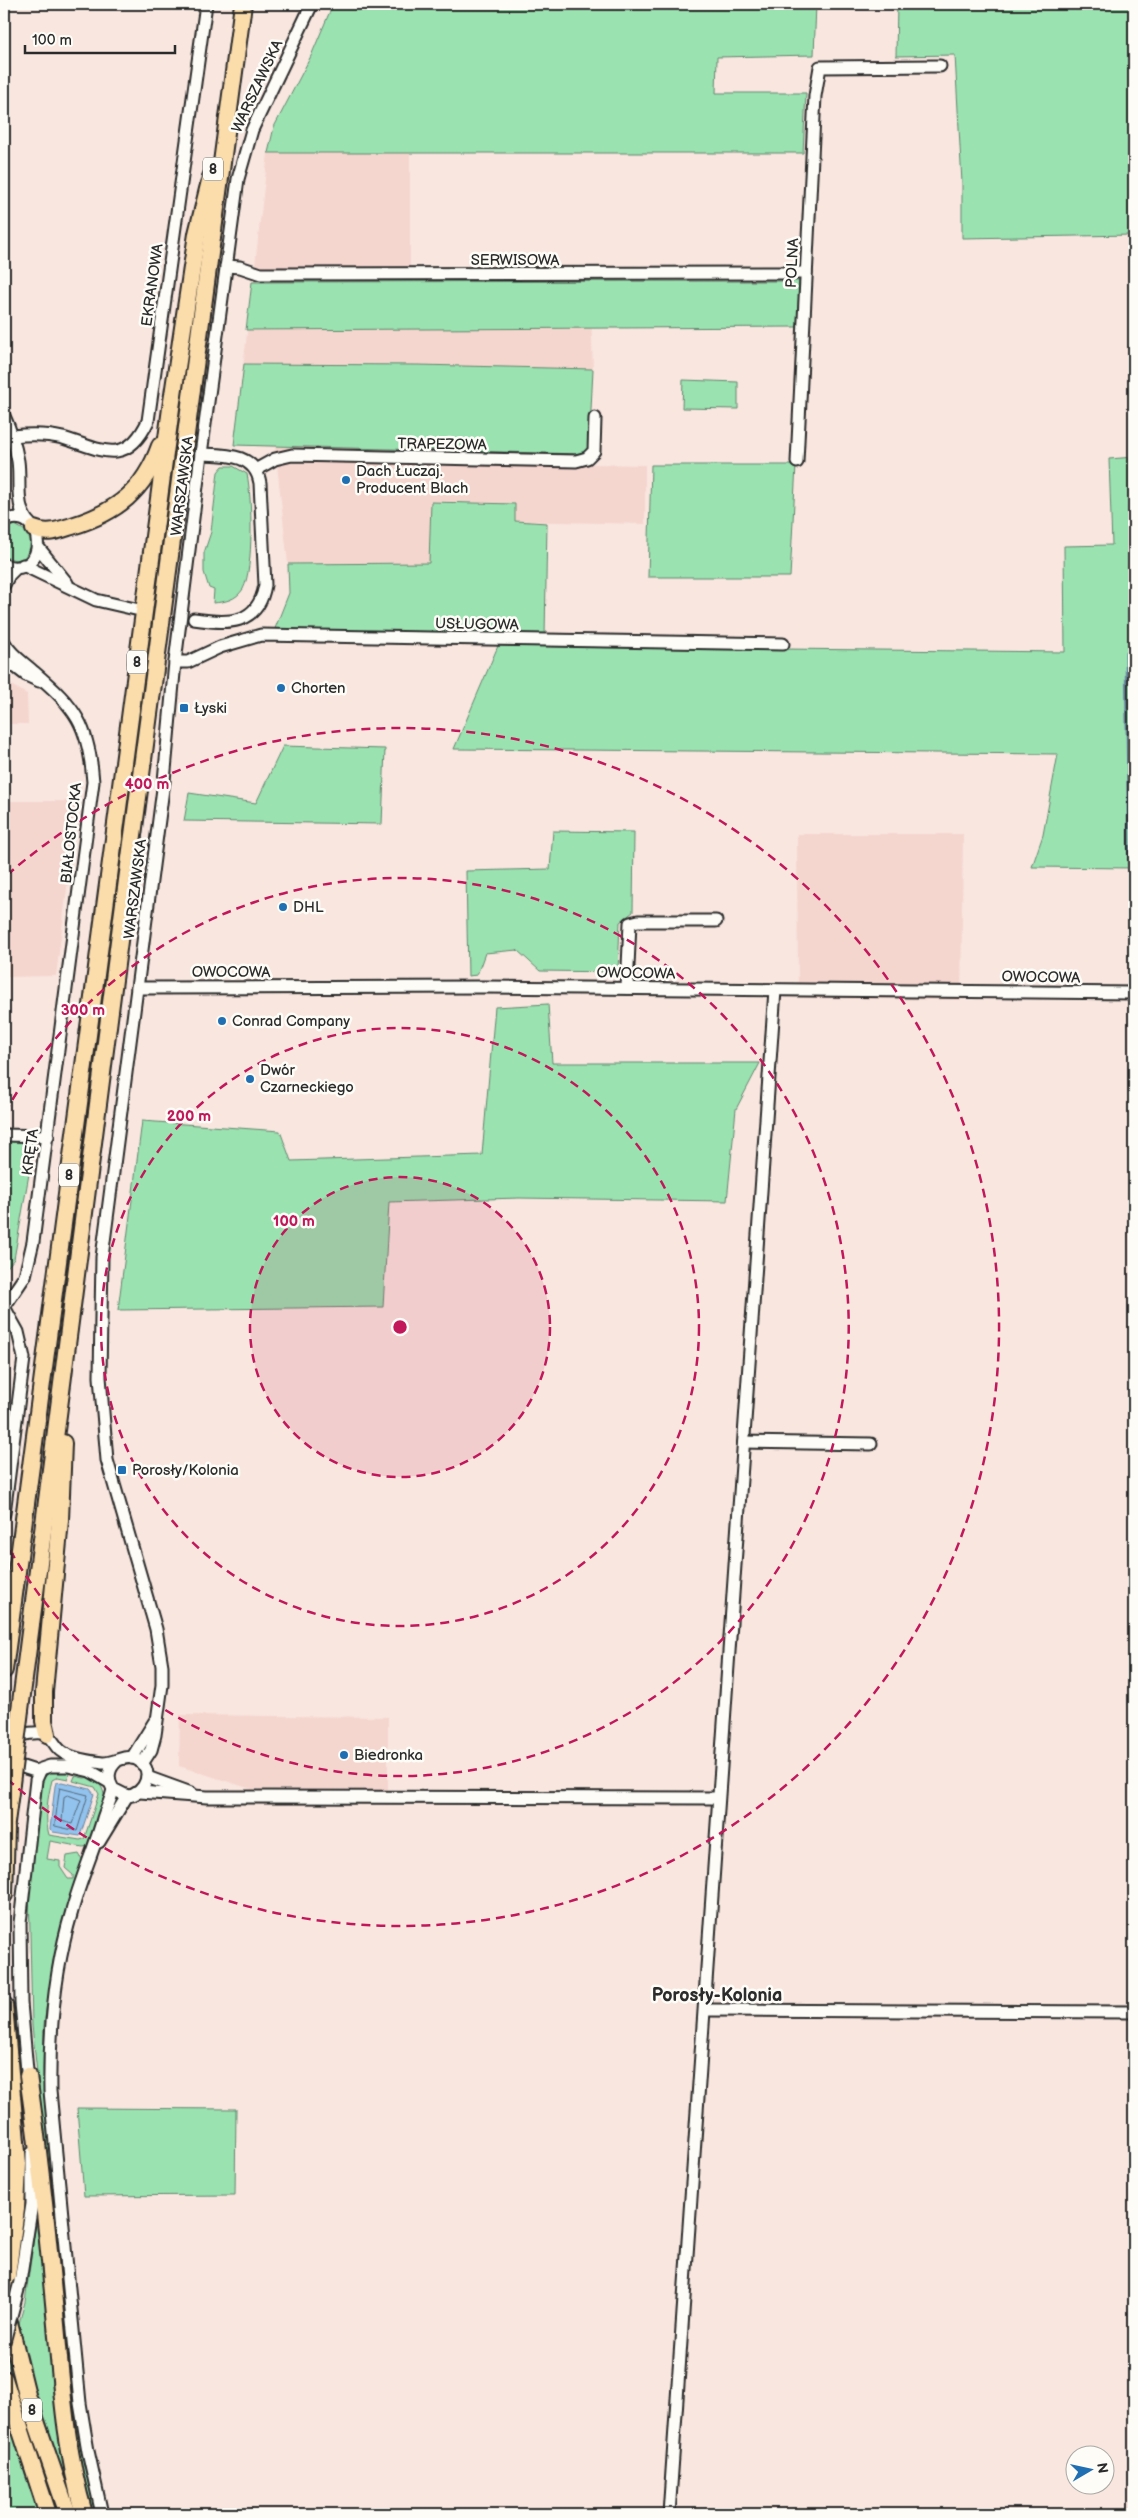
<svg xmlns="http://www.w3.org/2000/svg" width="1138" height="2518" font-family="'Balsamiq Sans',sans-serif">
<rect width="100%" height="100%" fill="#f8e6df"/>
<filter id="ink" filterUnits="userSpaceOnUse"><feTurbulence type="fractalNoise" baseFrequency=".02" numOctaves="2"/><feDisplacementMap in="SourceGraphic" scale="10" xChannelSelector="R" yChannelSelector="G"/><feConvolveMatrix kernelMatrix="1 2 1 2 8 2 1 2 1" color-interpolation-filters="sRGB"/></filter>
<g filter="url(#ink)">
<!-- built -->
<g fill="#f5d6ce">
<polygon points="410,151 410,282 590,282 593,369 589,464 645,465 645,524 515,521 514,504 431,502 430,563 288,564 275,447 234,445 268,153"/>
<polygon points="4,681 27,694 28,724 4,724"/>
<polygon points="4,801 78,801 56,976 4,977"/>
<polygon points="797,834 963,834 961,1000 798,998"/>
<polygon points="180,1715 388,1717 388,1790 251,1789 179,1766"/>
</g>
<!-- green -->
<g fill="#9ae2b0" stroke="#62866e">
<polygon points="333,4 816,4 814,55 717,57 716,93 806,93 803,153 268,153 274,127 311,56"/>
<polygon points="897,4 1134,4 1134,235 962,238 962,183 955,55 896,56"/>
<polygon points="799,281 797,327 246,330 252,282"/>
<polygon points="244,364 418,365 593,369 589,450 581,454 234,445"/>
<polygon points="683,380 738,382 738,409 682,408"/>
<polygon points="1134,457 1134,868 1032,867 1043,835 1058,754 454,749 498,646 1065,652 1064,546 1112,545 1109,459"/>
<polygon points="651,465 796,465 790,577 648,577"/>
<path d="M223 466H233L247 474C252 498 254 568 243 589 236 600 225 602 213 603L214 590 209 588 204 572V553L211 532 218 472Z"/>
<polygon points="431,502 515,504 515,521 547,523 545,636 274,631 289,593 288,564 429,563"/>
<polygon points="15,525 29,533 32,544 25,557 16,560 4,557 4,529"/>
<polygon points="283,746 385,749 382,824 184,821 189,793 256,803"/>
<polygon points="553,831 634,832 633,912 620,922 618,972 540,971 517,950 485,953 477,975 468,976 466,871 550,869"/>
<polygon points="548,1004 552,1063 760,1063 736,1109 727,1201 519,1198 389,1202 383,1307 118,1310 142,1121 280,1131 291,1161 482,1155 495,1007"/>
<polygon points="4,1139 35,1140 14,1259 4,1271"/>
<path d="M61 1769 69 1774 68 1779 58 1777 52 1780C48 1796 44 1818 49 1835L80 1840 84 1839 99 1794 95 1787 73 1781 75 1776 84 1778 91 1777C118 1792 97 1824 89 1846L83 1847 50 1841 47 1859 60 1861V1867L68 1879H73V1875L65 1868 67 1856 79 1854 83 1861 63 1919 53 1961 44 2025 43 2069 46 2119 77 2431 96 2514H90L69 2413 56 2254 32 2025 29 1887 43 1779 52 1770Z"/>
<polygon points="4,2076 11,2180 4,2253"/>
<polygon points="77,2108 236,2109 235,2195 84,2196"/>
<polygon points="38,2208 76,2514 41,2417 18,2327 25,2302"/>
<polygon points="10,2352 61,2514 56,2514 51,2502 22,2415 7,2361"/>
<polygon points="4,2403 25,2475 41,2514 4,2514"/>
</g>
<!-- water -->
<polygon fill="#92c3ee" stroke="#6986a0" points="62,1782 90,1789 94,1794 80,1836 53,1832 50,1829 55,1786 56,1783"/>
<g fill="none" stroke-linecap="round" stroke-linejoin="round">
<!-- shore -->
<g stroke="#546879" stroke-width="1">
<polygon points="60,1788 88,1795 77,1831 55,1826"/>
<polygon points="68,1795 81,1800 72,1824 62,1821 64,1797"/>
</g>
<!-- stream -->
<polyline stroke="#6986a0" stroke-width="3" points="1129,864 1126,653 1134,653"/>
<!-- minor-tunnel -->
<polyline stroke="#cfc1bb" stroke-width="11" stroke-dasharray="11 5.5" stroke-linecap="butt" points="156,612 194,619"/>
<defs>
<g id="minor">
<polyline points="226,266 240,267 261,274 806,273"/>
<path d="M4 416C11 431 15 444 18 461 21 481 14 508 30 524"/>
<path d="M13 436C30 434 46 434 63 438 100 449 126 468 148 421L206 4"/>
<polyline points="797,462 815,96 820,67 940,66"/>
<polyline points="257,469 275,459 292,455 576,461 587,458 594,451 595,418"/>
<path d="M4 521C47 503 50 582 4 565"/>
<polyline points="38,547 67,583"/>
<polyline points="23,565 96,600 135,609"/>
<polyline points="4,585 9,575 17,567"/>
<path d="M194 619C227 624 258 626 265 585L260 483C255 453 225 455 201 454"/>
<path d="M4 642C11 655 23 662 34 672 76 708 89 725 93 782L33 1242 25 1276 4 1307"/>
<polyline points="4,658 26,675 39,681"/>
<polyline points="175,662 188,662 220,647 261,635 783,644"/>
<polyline points="137,988 484,987 1134,993"/>
<polyline points="627,988 630,923 638,921 716,921"/>
<polyline points="4,1135 48,1136"/>
<polyline points="4,1307 18,1332 24,1358 4,1513"/>
<polyline points="744,1442 871,1444"/>
<path d="M4 1737C16 1737 30 1731 42 1733 52 1735 54 1746 61 1751 71 1759 89 1761 102 1763 114 1764 124 1754 136 1759 156 1768 146 1795 127 1796L113 1789C107 1778 108 1769 117 1761"/>
<polyline points="132,1758 155,1721"/>
<polyline points="4,1761 35,1771 50,1766 68,1766 90,1771 109,1782"/>
<polyline points="142,1764 151,1750 155,1735 162,1685 162,1666 156,1629 107,1460 100,1377 102,1257 164,781 175,662 201,454 238,179 252,130 312,4"/>
<polyline points="147,1777 191,1793"/>
<polyline points="140,1792 207,1797 718,1798"/>
<polyline points="99,1842 127,1796"/>
<polyline points="705,2010 1134,2012"/>
<polyline points="28,2082 21,2003 20,1923 36,1780 40,1771"/>
<polyline points="20,2282 32,2204 32,2153"/>
<path d="M102 2514 88 2451 80 2403 50 2091C49 2030 54 1971 72 1911 80 1881 93 1852 102 1822 105 1810 111 1801 113 1789"/>
<polyline points="669,2514 775,990"/>
</g>
<g id="highway">
<path d="M34 529C48 535 59 530 72 526 117 512 144 491 160 446"/>
<polyline points="4,1670 171,408 197,234 211,177"/>
<polyline points="20,1710 119,941 243,4"/>
<polyline points="47,1734 44,1721 44,1692 60,1520 63,1443"/>
<polyline points="4,1838 10,1792"/>
<polyline points="4,1895 6,1828"/>
<polyline points="4,2005 18,2164 16,2209 4,2298"/>
<path d="M28 2076C39 2152 47 2227 54 2303 61 2375 64 2445 84 2514"/>
<polyline points="4,2302 27,2395 68,2514"/>
<polyline points="4,2379 48,2514"/>
</g>
</defs>
<!-- minor casing -->
<use href="#minor" stroke="#2b2b2b" stroke-width="15"/>
<!-- highway casing -->
<use href="#highway" stroke="#2b2b2b" stroke-width="20"/>
<!-- minor -->
<use href="#minor" stroke="#fdfcf7" stroke-width="11"/>
<!-- highway -->
<use href="#highway" stroke="#fbdcab" stroke-width="16"/>
<defs>
<polyline id="minor-bridge" points="4,2342 20,2282"/>
<polyline id="highway-bridge" points="10,1792 20,1710"/>
</defs>
<!-- minor-bridge casing -->
<use href="#minor-bridge" stroke="#2b2b2b" stroke-width="15" stroke-linecap="butt"/>
<!-- highway-bridge casing -->
<use href="#highway-bridge" stroke="#2b2b2b" stroke-width="20" stroke-linecap="butt"/>
<!-- minor-bridge -->
<use href="#minor-bridge" stroke="#fdfcf7" stroke-width="11"/>
<!-- highway-bridge -->
<use href="#highway-bridge" stroke="#fbdcab" stroke-width="16"/>
</g>
</g>
<!-- distance rings -->
<circle cx="400" cy="1327" r="150" fill="#c2185b" fill-opacity=".12"/>
<g fill="none" stroke="#c2185b" stroke-width="2.5" stroke-dasharray="9 6">
<circle cx="400" cy="1327" r="150"/>
<circle cx="400" cy="1327" r="299"/>
<path d="M5 1113A449 449 0 1 1 5 1541"/>
<path d="M7 875A599 599 0 1 1 7 1779"/>
</g>
<!-- markers -->
<g fill="#1f6fb2" stroke="#fdfcf7" stroke-width="2">
<circle cx="346" cy="480" r="5"/>
<circle cx="281" cy="688" r="5"/>
<rect x="179" y="703" width="10" height="10" rx="2.5"/>
<circle cx="283" cy="907" r="5"/>
<circle cx="222" cy="1021" r="5"/>
<circle cx="250" cy="1079" r="5"/>
<rect x="117" y="1465" width="10" height="10" rx="2.5"/>
<circle cx="344" cy="1755" r="5"/>
</g>
<g text-anchor="middle" stroke-width="5" stroke-linejoin="round" paint-order="stroke">
<!-- shield labels -->
<g fill="#fdfcf7" stroke="#6a6a68" stroke-width="1">
<rect x="203" y="157.5" width="20" height="23" rx="4"/>
<rect x="127" y="650.5" width="20" height="23" rx="4"/>
<rect x="59" y="1163.5" width="20" height="23" rx="4"/>
<rect x="22" y="2398.5" width="20" height="23" rx="4"/>
</g>
<g font-size="14" font-weight="bold" fill="#2b2b2b">
<text x="213" y="174">8</text>
<text x="137" y="667">8</text>
<text x="69" y="1180">8</text>
<text x="32" y="2415">8</text>
</g>
<!-- street labels -->
<g font-size="15" fill="#2b2b2b" stroke="#fdfcf7">
<text transform="translate(257 86) rotate(-65)" y="5">WARSZAWSKA</text>
<text x="515" y="265">SERWISOWA</text>
<text transform="translate(792 263) rotate(-87)" y="5">POLNA</text>
<text transform="translate(152 285) rotate(-82)" y="5">EKRANOWA</text>
<text transform="translate(442 444) rotate(1)" y="5">TRAPEZOWA</text>
<text transform="translate(182 486) rotate(-83)" y="5">WARSZAWSKA</text>
<text transform="translate(477 624) rotate(1)" y="5">USŁUGOWA</text>
<text transform="translate(71 833) rotate(-84)" y="5">BIAŁOSTOCKA</text>
<text transform="translate(135 889) rotate(-83)" y="5">WARSZAWSKA</text>
<text x="231" y="977">OWOCOWA</text>
<text transform="translate(636 973) rotate(1)" y="5">OWOCOWA</text>
<text transform="translate(1041 977) rotate(1)" y="5">OWOCOWA</text>
<text transform="translate(30 1152) rotate(-82)" y="5">KRĘTA</text>
</g>
<!-- poi labels -->
<g font-size="15" fill="#2b2b2b" stroke="#fdfcf7" text-anchor="start">
<text x="356" y="476">Dach Łuczaj.<tspan x="356" dy="17">Producent Blach</tspan></text>
<text x="291" y="693">Chorten</text>
<text x="194" y="713">Łyski</text>
<text x="293" y="912">DHL</text>
<text x="232" y="1026">Conrad Company</text>
<text x="260" y="1075">Dwór<tspan x="260" dy="17">Czarneckiego</tspan></text>
<text x="132" y="1475">Porosły/Kolonia</text>
<text x="354" y="1760">Biedronka</text>
</g>
<!-- quarter labels -->
<g font-size="18" font-weight="bold" fill="#2b2b2b" stroke="#fdfcf7">
<text x="717" y="2001">Porosły-Kolonia</text>
</g>
</g>
<circle cx="400" cy="1327" r="8" fill="#c2185b" stroke="#fdfcf7" stroke-width="2.5"/>
<g font-size="15" text-anchor="middle" font-weight="bold" fill="#c2185b" stroke="#fdfcf7" stroke-width="5" stroke-linejoin="round" paint-order="stroke">
<text x="147" y="789">400 m</text>
<text x="83" y="1015">300 m</text>
<text x="189" y="1121">200 m</text>
<text x="294" y="1226">100 m</text>
</g>
<!-- margin -->
<rect width="1138" height="2518" fill="none" stroke="#fdfcf7" stroke-width="20"/>
<rect x="10" y="10" width="1118" height="2498" fill="none" stroke="#2b2b2b" stroke-width="2" filter="url(#ink)"/>
<!-- north arrow -->
<g transform="translate(1090 2470) rotate(81)"><circle r="24" fill="#fdfcf7" stroke="#a9a8a5"/>
<path d="M0-4L9 19L0 12L-9 19Z" fill="#1f6fb2"/>
<text y="-8" font-size="14" font-weight="bold" text-anchor="middle" fill="#2b2b2b">N</text>
</g>
<!-- scale -->
<path d="M25 45v8h150v-8" fill="none" stroke="#2b2b2b" stroke-width="2.5"/>
<text x="32" y="45" font-size="15" fill="#2b2b2b" stroke="#fdfcf7" stroke-width="4" paint-order="stroke">100 m</text>
</svg>
